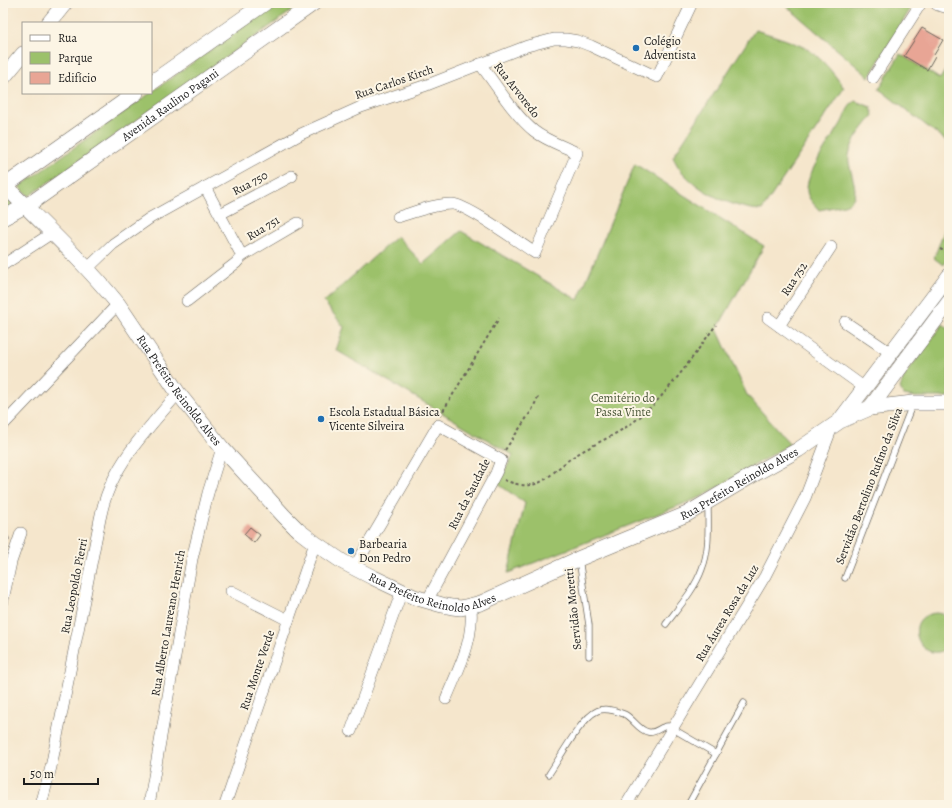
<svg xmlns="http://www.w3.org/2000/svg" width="952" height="808" font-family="Alegreya,serif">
<rect width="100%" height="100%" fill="#fcf5e5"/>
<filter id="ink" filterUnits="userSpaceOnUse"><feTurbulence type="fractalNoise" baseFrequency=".025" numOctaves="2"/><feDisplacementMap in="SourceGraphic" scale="8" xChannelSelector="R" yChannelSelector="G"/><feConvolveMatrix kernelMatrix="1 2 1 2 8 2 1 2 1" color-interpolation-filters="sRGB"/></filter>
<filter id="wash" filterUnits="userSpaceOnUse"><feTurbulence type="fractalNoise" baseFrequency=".012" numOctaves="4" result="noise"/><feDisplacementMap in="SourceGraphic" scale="16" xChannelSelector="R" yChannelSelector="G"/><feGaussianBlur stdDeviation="0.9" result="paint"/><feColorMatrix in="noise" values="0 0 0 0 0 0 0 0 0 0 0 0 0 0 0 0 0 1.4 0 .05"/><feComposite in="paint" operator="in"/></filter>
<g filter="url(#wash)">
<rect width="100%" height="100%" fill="#f5e6cc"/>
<!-- green -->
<g fill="#9cc16b" stroke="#5c6e44">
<polygon points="276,3 303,3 29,196 19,187"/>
<polygon points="783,3 914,3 869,77"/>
<path d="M755 30C772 35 789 40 805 48 821 56 834 74 844 88L762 210C734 209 696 191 679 168 677 165 675 161 673 157Z"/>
<polygon points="900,54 940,79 949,64 949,143 879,89"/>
<path d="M855 101 871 107 873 115C864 128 852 139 849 155 846 170 867 198 844 205 836 207 827 208 819 210 814 204 807 198 807 190 806 172 833 138 842 122 846 114 847 107 855 101Z"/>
<polygon points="635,164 764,246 717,329 747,395 790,444 701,497 508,573 525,503 498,484 513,455 336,350 344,327 324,302 397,236 423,264 461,231 578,300"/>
<path d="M3 195 11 202C13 208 8 211 3 215Z"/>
<polygon points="949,218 949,256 943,265 934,258"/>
<polygon points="943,324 949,329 949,397 914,397 904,395 900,388 905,375"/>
<path d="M936 613 943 614 949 618V647C921 669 899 616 936 613Z"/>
</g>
<g id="blocks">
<!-- building -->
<g fill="#e8a595">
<polygon points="922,28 943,40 934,55 935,56 927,70 904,56"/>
<polygon points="250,527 260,535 254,543 244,534"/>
</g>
</g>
</g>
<g filter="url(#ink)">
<use href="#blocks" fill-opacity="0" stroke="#68635a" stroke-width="1"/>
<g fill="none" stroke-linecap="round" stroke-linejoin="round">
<defs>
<g id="lane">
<polyline points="3,536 6,539"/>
<polyline points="579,559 589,625 589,656"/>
<polyline points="845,578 912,405"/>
<path d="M666 624C679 607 695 589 702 569 710 549 708 526 708 504"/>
<path d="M549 774C560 758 581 718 597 711 605 707 616 711 624 714 633 718 638 730 648 732 656 734 660 726 668 726L716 754"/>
<polyline points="688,805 744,703"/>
</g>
<g id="street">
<polyline points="873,78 921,3"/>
<polyline points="220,214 292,176"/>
<path d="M398 217C415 212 434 204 452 204 466 204 520 243 535 253L577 153C563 146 547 141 534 131 515 116 495 83 480 64"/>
<polyline points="242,256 298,223"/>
<polyline points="3,265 52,233"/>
<polyline points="88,268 113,244 150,218 301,134 361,107 427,85 527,46 554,39 566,39 578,41 591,46 657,77 692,3"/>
<polyline points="187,301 236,263 242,256 205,187"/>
<polyline points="768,318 865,388"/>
<polyline points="845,322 891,353"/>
<polyline points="779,326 831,247"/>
<polyline points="3,425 118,304"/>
<polyline points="354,568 438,425 501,460 496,473 427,601"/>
<polyline points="231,591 288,620"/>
<polyline points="3,600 11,562 21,533"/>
<path d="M446 699C459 667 474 642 471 606"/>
<polyline points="351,731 402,591"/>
<path d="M41 805 51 767 100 519C103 504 108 489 115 476 131 445 157 419 178 393"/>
<polyline points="149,805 192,559 208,493 222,448"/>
<polyline points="225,805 315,543"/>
<polyline points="626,805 765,576 805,498 832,427"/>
</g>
<g id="secondary">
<polyline points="938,3 949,6"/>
<polyline points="49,23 65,3"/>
<polyline points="3,78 23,54"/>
<polyline points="151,83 265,3"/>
<path id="s1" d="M3 184C42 223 83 261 118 304L178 393 222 448 284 516 298 530 315 543 343 562 372 577 414 597 442 605 452 607 461 608 481 603 578 559 687 514 751 476 798 450 840 421 870 408 913 403H949"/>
<polyline points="3,187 136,93"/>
<path id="s2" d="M3 218 34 201 314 3"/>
<polyline points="870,408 949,302"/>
<polyline points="841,419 949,276"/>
</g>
</defs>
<!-- lane casing -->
<use href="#lane" stroke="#68635a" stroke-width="7"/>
<!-- street casing -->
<use href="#street" stroke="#68635a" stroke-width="12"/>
<!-- secondary casing -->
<use href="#secondary" stroke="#68635a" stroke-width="16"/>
<!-- path -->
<g stroke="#68635a" stroke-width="2" stroke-dasharray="3 3" stroke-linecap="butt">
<polyline points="940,249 949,253"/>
<polyline points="440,416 499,318"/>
<polyline points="505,450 532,410 538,397"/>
<path d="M504 480C542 495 546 475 573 457 593 444 617 435 636 420 667 396 693 356 716 325"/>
</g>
<!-- lane -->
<use href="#lane" stroke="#fff" stroke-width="5.5"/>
<!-- street -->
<use href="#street" stroke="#fff" stroke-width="11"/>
<!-- secondary -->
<use href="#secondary" stroke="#fff" stroke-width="15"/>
</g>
</g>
<!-- markers -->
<g fill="#1f6fb2" stroke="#fcf5e5" stroke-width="1.5">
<circle cx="636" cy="48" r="4"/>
<circle cx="321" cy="419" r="4"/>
<circle cx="351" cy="551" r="4"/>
</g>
<g text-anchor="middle" stroke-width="4" stroke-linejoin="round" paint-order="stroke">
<!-- poi labels -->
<g font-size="12" fill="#1c1c1c" stroke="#fcf5e5" text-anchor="start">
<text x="644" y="45">Colégio<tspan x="644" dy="14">Adventista</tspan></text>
<text x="329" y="416">Escola Estadual Básica<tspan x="329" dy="14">Vicente Silveira</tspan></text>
<text x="359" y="548">Barbearia<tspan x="359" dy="14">Don Pedro</tspan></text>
</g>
<!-- street labels -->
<g font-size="12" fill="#1c1c1c" stroke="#fcf5e5">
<text transform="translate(394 82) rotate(-19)" y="4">Rua Carlos Kirch</text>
<text transform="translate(517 90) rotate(52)" y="4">Rua Arvoredo</text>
<text dy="4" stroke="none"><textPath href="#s2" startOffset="202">Avenida Raulino Pagani</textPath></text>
<text transform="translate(250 183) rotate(-28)" y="4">Rua 750</text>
<text transform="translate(263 228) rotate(-31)" y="4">Rua 751</text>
<text transform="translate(794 279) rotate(-57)" y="4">Rua 752</text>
<text dy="4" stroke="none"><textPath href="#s1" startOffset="272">Rua Prefeito Reinoldo Alves</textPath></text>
<text dy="4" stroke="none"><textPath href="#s1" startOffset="944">Rua Prefeito Reinoldo Alves</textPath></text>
<text transform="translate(869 486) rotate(-69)" y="4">Servidão Bertolino Rufino da Silva</text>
<text transform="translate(469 494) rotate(-63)" y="4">Rua da Saudade</text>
<text dy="4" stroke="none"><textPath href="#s1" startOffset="608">Rua Prefeito Reinoldo Alves</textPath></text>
<text transform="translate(74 586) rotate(-79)" y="4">Rua Leopoldo Pierri</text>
<text transform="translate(573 609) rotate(-96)" y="4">Servidão Moretti</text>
<text transform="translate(727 613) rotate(-59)" y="4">Rua Áurea Rosa da Luz</text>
<text transform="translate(168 623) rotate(-80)" y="4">Rua Alberto Laureano Henrich</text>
<text transform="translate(257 670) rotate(-71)" y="4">Rua Monte Verde</text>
</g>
<!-- park labels -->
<g font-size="12" fill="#495638" stroke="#fcf5e5">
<text x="623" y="402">Cemitério do<tspan x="623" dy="14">Passa Vinte</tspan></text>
</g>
</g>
<!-- margin -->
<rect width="952" height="808" fill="none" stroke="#fcf5e5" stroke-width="16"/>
<!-- legend -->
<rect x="22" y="22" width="130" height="72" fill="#fcf5e5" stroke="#a29e95"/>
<rect x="30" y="35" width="20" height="6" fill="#ffffff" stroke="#a29e95"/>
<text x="58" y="42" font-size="12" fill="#1c1c1c">Rua</text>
<rect x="30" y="52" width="20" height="12" fill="#9cc16b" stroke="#a29e95"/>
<text x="58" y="62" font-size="12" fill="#1c1c1c">Parque</text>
<rect x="30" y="72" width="20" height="12" fill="#e8a595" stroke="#a29e95"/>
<text x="58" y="82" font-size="12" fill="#1c1c1c">Edifício</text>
<!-- scale -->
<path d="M24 778v6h74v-6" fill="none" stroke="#1c1c1c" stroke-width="2"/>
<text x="30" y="778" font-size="12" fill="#1c1c1c" stroke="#fcf5e5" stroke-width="3" paint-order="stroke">50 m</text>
</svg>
